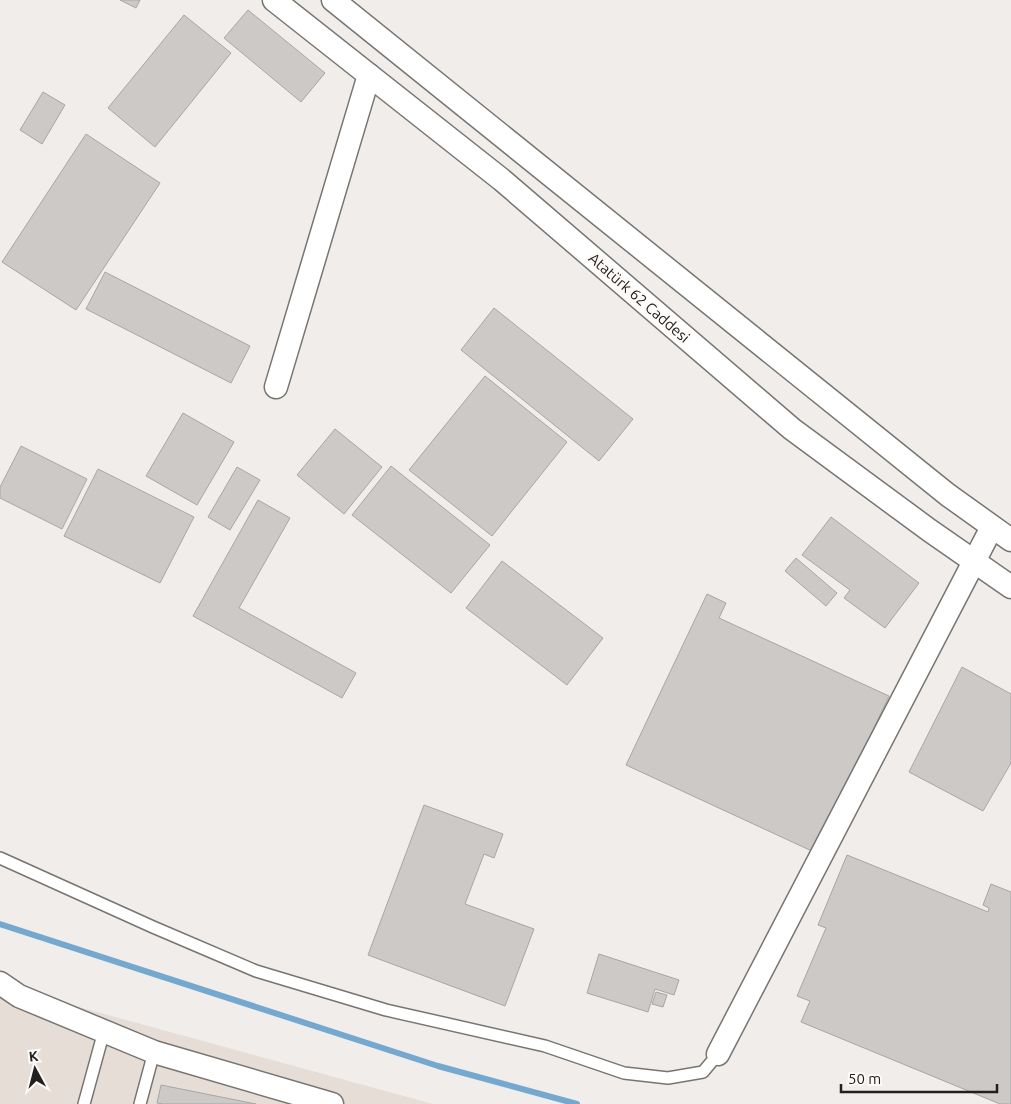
<svg xmlns="http://www.w3.org/2000/svg" width="1011" height="1104" font-family="Ubuntu,sans-serif">
<rect width="100%" height="100%" fill="#f0edea"/>
<!-- built -->
<polygon fill="#e6ded6" points="2,986 433,1104 0,1104 0,993"/>
<g fill="none" stroke-linecap="round" stroke-linejoin="round">
<!-- stream -->
<polyline stroke="#75a8cf" stroke-width="6" points="0,924 438,1066 577,1104"/>
</g>
<!-- building -->
<g fill="#ccc9c7" stroke="#a8a6a4">
<polygon points="120,0 140,0 136,8"/>
<polygon points="248,10 325,73 301,102 224,38"/>
<polygon points="184,15 231,53 155,147 108,108"/>
<polygon points="43,92 65,105 42,144 20,130"/>
<polygon points="86,134 160,183 76,310 2,262"/>
<polygon points="105,272 250,346 231,383 86,309"/>
<polygon points="494,308 633,419 599,461 461,350"/>
<polygon points="485,376 567,442 492,536 409,470"/>
<polygon points="183,413 234,442 197,505 146,476"/>
<polygon points="335,429 382,467 344,514 297,475"/>
<polygon points="21,446 87,479 62,529 0,498 0,487"/>
<polygon points="391,466 490,545 451,593 352,515"/>
<polygon points="237,467 260,480 230,530 208,517"/>
<polygon points="98,469 194,517 160,583 64,536"/>
<polygon points="258,500 290,518 239,608 356,673 342,698 193,616"/>
<polygon points="831,517 919,583 885,628 844,598 850,590 802,555"/>
<polygon points="796,558 837,593 826,606 785,571"/>
<polygon points="502,561 603,638 567,685 466,608"/>
<polygon points="707,594 726,603 719,618 889,696 816,853 626,765"/>
<polygon points="962,667 1011,694 1011,763 983,811 909,772"/>
<polygon points="424,805 503,834 494,858 484,854 465,904 534,929 505,1006 368,955"/>
<polygon points="847,855 988,912 989,908 983,905 991,884 1011,892 1011,1104 1000,1104 801,1022 810,1001 797,996 826,928 818,925"/>
<polygon points="599,954 679,980 674,995 655,989 648,1012 587,993"/>
<polygon points="656,992 667,995 663,1007 652,1004"/>
<polygon points="161,1085 256,1104 163,1104 157,1103"/>
</g>
<g fill="none" stroke-linecap="round" stroke-linejoin="round">
<defs>
<g id="lane">
<polyline points="0,858 153,927 256,971 386,1010 545,1046 624,1073 668,1078 703,1072 718,1054"/>
<polyline points="84,1104 104,1031"/>
<polyline points="140,1104 154,1052"/>
</g>
<g id="street">
<polyline points="274,0 502,180 792,429 929,530 1011,587"/>
<polyline points="333,0 948,495 1011,540"/>
<polyline points="276,387 369,75"/>
<polyline points="0,983 19,996 154,1052 332,1104"/>
<polyline points="718,1054 992,527"/>
</g>
</defs>
<!-- lane casing -->
<use href="#lane" stroke="#777572" stroke-width="14"/>
<!-- street casing -->
<use href="#street" stroke="#777572" stroke-width="25"/>
<!-- lane -->
<use href="#lane" stroke="#fff" stroke-width="11"/>
<!-- street -->
<use href="#street" stroke="#fff" stroke-width="22"/>
</g>
<g text-anchor="middle" stroke-width="5" stroke-linejoin="round" paint-order="stroke">
<!-- street labels -->
<g font-size="15" fill="#21201f" stroke="#fdfaf8">
<text transform="translate(639 298) rotate(41)" y="5">Atatürk 62 Caddesi</text>
</g>
</g>
<!-- north arrow -->
<g transform="translate(35 1069) rotate(353)" stroke="#fdfaf8" stroke-width="4" paint-order="stroke">
<path d="M0-4L9 19L0 12L-9 19Z" fill="#21201f"/>
<text y="-8" font-size="14" font-weight="bold" text-anchor="middle" fill="#21201f">K</text>
</g>
<!-- scale -->
<path d="M841 1084v8h156v-8" fill="none" stroke="#21201f" stroke-width="2.5"/>
<text x="848" y="1084" font-size="15" fill="#21201f" stroke="#fdfaf8" stroke-width="4" paint-order="stroke">50 m</text>
</svg>
